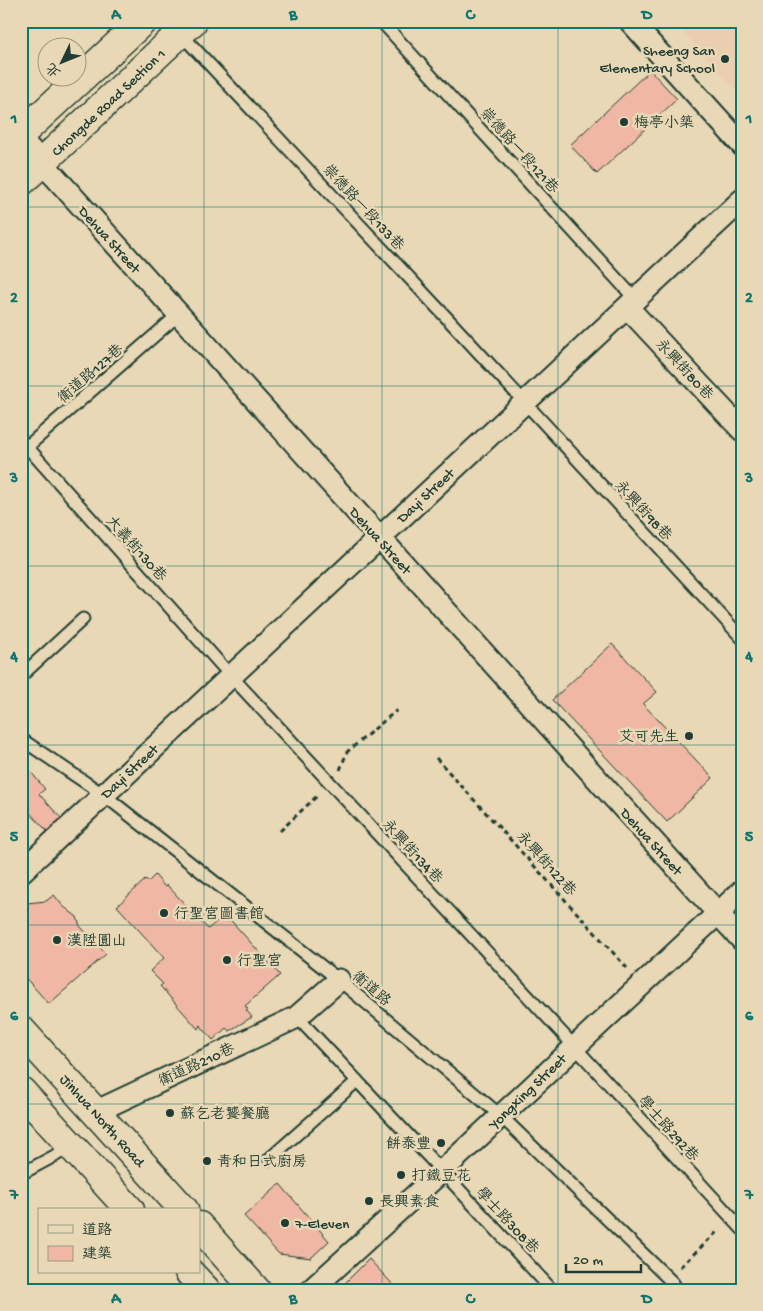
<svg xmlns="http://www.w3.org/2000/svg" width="763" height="1311" font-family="'Gochi Hand','LXGW WenKai TC',sans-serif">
<rect width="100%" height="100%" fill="#e9d8b5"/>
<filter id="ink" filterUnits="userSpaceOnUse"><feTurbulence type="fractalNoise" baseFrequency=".02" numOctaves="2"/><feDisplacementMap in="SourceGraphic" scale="10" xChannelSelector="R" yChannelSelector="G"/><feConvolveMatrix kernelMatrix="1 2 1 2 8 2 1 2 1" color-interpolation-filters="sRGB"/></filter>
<g filter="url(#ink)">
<!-- built -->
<polygon fill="#ebceb0" points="673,21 742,21 742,97"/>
<!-- building -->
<g fill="#efb7a4" stroke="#1f3d34">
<polygon points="650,70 677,99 597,174 570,145"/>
<polygon points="612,644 657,692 643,704 713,778 667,822 552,700"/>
<polygon points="21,760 45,789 39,794 61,818 47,831 25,808 21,811"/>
<polygon points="155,875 165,887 167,885 208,929 225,914 280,975 245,1006 248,1009 246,1010 252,1017 229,1031 226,1028 213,1040 200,1025 198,1029 160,986 163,984 150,971 164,958 117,906 146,879 148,882"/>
<polygon points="54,895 63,906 77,917 80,926 106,954 49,1004 21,973 21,907 27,903 46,901"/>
<polygon points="280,1184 329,1241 311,1258 279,1254 244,1216"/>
<polygon points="369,1259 398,1290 338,1290"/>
</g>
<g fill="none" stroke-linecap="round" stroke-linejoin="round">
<defs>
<g id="service">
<polyline points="381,21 636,300"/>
<polyline points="180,33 446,317 742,638"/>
<polyline points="21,440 231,676 574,1046 742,1229"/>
<polyline points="21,452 178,315"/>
<polyline points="21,676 83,619"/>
<polyline points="21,739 104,795 339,980 501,1116 673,1283 677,1290"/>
<polyline points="297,1017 442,1171 552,1290"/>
<polyline points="269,1159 357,1081"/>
<polyline points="21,1174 71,1147"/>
</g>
<g id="minor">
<polyline points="630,21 742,145"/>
<polyline points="21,139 742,940"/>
<polyline points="628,308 742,430"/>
<polyline points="21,872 742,200"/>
<polyline points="95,1112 297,1017 339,980"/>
<polyline points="311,1290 442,1171 742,891"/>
</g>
<g id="secondary">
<polyline points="21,134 143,21"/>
<polyline points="21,182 193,21"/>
<polyline points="21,1030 184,1210"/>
<polyline points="21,1091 130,1210"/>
<polyline points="199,1226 256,1290"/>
<polyline points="189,1272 206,1290"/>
</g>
</defs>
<!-- service casing -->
<use href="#service" stroke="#1f3d34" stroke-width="15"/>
<!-- minor casing -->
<use href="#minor" stroke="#1f3d34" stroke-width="25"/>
<!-- secondary casing -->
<use href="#secondary" stroke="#1f3d34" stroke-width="31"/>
<!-- path -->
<g stroke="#1f3d34" stroke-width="3" stroke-dasharray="5 4" stroke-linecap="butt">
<polyline points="436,758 627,968"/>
<polyline points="340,770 347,752 397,710"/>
<polyline points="280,831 318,795"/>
<polyline points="680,1267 719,1230"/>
</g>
<!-- service -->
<use href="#service" stroke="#e9d8b5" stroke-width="11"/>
<!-- minor -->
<use href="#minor" stroke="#e9d8b5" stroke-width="21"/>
<!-- secondary -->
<use href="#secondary" stroke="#e9d8b5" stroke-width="28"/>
</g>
</g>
<!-- grid -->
<path fill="none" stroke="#0f766e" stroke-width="1" stroke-opacity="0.55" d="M204 21V1290M382 21V1290M558 21V1290M21 207H742M21 386H742M21 566H742M21 745H742M21 925H742M21 1104H742"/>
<!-- markers -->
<g fill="#1f3d34" stroke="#e9d8b5" stroke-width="2">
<circle cx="725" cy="59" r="5"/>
<circle cx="624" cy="122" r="5"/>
<circle cx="689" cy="736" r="5"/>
<circle cx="164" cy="913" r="5"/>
<circle cx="57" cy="940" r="5"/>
<circle cx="227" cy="960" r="5"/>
<circle cx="170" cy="1113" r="5"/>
<circle cx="441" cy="1143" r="5"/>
<circle cx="207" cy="1161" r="5"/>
<circle cx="401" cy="1175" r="5"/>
<circle cx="369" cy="1201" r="5"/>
<circle cx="285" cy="1223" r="5"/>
</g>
<g text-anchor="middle" stroke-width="5" stroke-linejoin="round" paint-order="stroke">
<!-- poi labels -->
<g font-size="15" fill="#1f3d34" stroke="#e9d8b5" text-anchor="start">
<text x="715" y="55" text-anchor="end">Sheeng San<tspan x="715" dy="17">Elementary School</tspan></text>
<text x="634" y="127">梅亭小築</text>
<text x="679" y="741" text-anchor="end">艾可先生</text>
<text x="174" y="918">行聖宮圖書館</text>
<text x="67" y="945">漢陞圓山</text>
<text x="237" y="965">行聖宮</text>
<text x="180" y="1118">蘇乞老饕餐廳</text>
<text x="431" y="1148" text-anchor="end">餅泰豐</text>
<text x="217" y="1166">青和日式廚房</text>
<text x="411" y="1180">打鐵豆花</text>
<text x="379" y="1206">長興素食</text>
<text x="295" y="1228">7-Eleven</text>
</g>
<!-- street labels -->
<g font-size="15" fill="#1f3d34" stroke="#e9d8b5">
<text transform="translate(108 102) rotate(-43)" y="5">Chongde Road Section 1</text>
<text transform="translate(520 150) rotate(48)" y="5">崇德路一段121巷</text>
<text transform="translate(364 207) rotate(47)" y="5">崇德路一段133巷</text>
<text transform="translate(110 239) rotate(48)" y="5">Dehua Street</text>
<text transform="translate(685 369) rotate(47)" y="5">永興街80巷</text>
<text transform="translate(90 373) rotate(-41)" y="5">衛道路127巷</text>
<text transform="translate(425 495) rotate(-43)" y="5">Dayi Street</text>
<text transform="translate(644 510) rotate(47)" y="5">永興街98巷</text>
<text transform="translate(381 540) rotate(48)" y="5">Dehua Street</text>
<text transform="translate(137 548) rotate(48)" y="5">大義街130巷</text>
<text transform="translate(129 771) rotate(-43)" y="5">Dayi Street</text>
<text transform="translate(652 841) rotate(48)" y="5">Dehua Street</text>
<text transform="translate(413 851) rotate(47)" y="5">永興街134巷</text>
<text transform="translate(547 863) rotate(48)" y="5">永興街122巷</text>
<text transform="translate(372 988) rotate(40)" y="5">衛道路</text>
<text transform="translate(196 1064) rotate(-25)" y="5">衛道路210巷</text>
<text transform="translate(527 1091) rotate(-44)" y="5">Yongxing Street</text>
<text transform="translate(103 1120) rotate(48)" y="5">Jinhua North Road</text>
<text transform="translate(669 1128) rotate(48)" y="5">學士路292巷</text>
<text transform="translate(508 1220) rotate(47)" y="5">學士路308巷</text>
</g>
</g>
<!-- margin -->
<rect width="763" height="1311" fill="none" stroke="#e9d8b5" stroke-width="55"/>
<!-- legend -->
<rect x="38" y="1208" width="162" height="65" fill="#e9d8b5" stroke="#989a81"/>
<rect x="48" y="1225" width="25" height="8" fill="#e9d8b5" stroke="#989a81"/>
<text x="82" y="1234" font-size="15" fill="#1f3d34">道路</text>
<rect x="48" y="1246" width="25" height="15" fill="#efb7a4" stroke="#989a81"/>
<text x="82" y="1258" font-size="15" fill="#1f3d34">建築</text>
<!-- north arrow -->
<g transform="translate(62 62) rotate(227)"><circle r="24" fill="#e9d8b5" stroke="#989a81"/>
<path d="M0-4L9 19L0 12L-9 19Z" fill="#1f3d34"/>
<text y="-8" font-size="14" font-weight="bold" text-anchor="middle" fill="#1f3d34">北</text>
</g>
<!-- scale -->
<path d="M566 1264v8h75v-8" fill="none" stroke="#1f3d34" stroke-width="2.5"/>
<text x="573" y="1264" font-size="15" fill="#1f3d34" stroke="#e9d8b5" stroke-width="4" paint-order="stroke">20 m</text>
<rect x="28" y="28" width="708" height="1256" fill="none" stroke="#0f766e" stroke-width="2"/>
<g font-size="16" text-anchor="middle" font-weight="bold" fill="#0f766e">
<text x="116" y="19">A</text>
<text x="293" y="19">B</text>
<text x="470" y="19">C</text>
<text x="647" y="19">D</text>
<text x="14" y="123">1</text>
<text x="749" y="123">1</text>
<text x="14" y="302">2</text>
<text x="749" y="302">2</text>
<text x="14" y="482">3</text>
<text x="749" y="482">3</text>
<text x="14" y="661">4</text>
<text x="749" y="661">4</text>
<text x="14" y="841">5</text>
<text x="749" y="841">5</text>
<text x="14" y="1020">6</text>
<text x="749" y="1020">6</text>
<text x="14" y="1199">7</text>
<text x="749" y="1199">7</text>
<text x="116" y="1303">A</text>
<text x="293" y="1303">B</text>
<text x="470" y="1303">C</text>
<text x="647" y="1303">D</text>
</g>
</svg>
